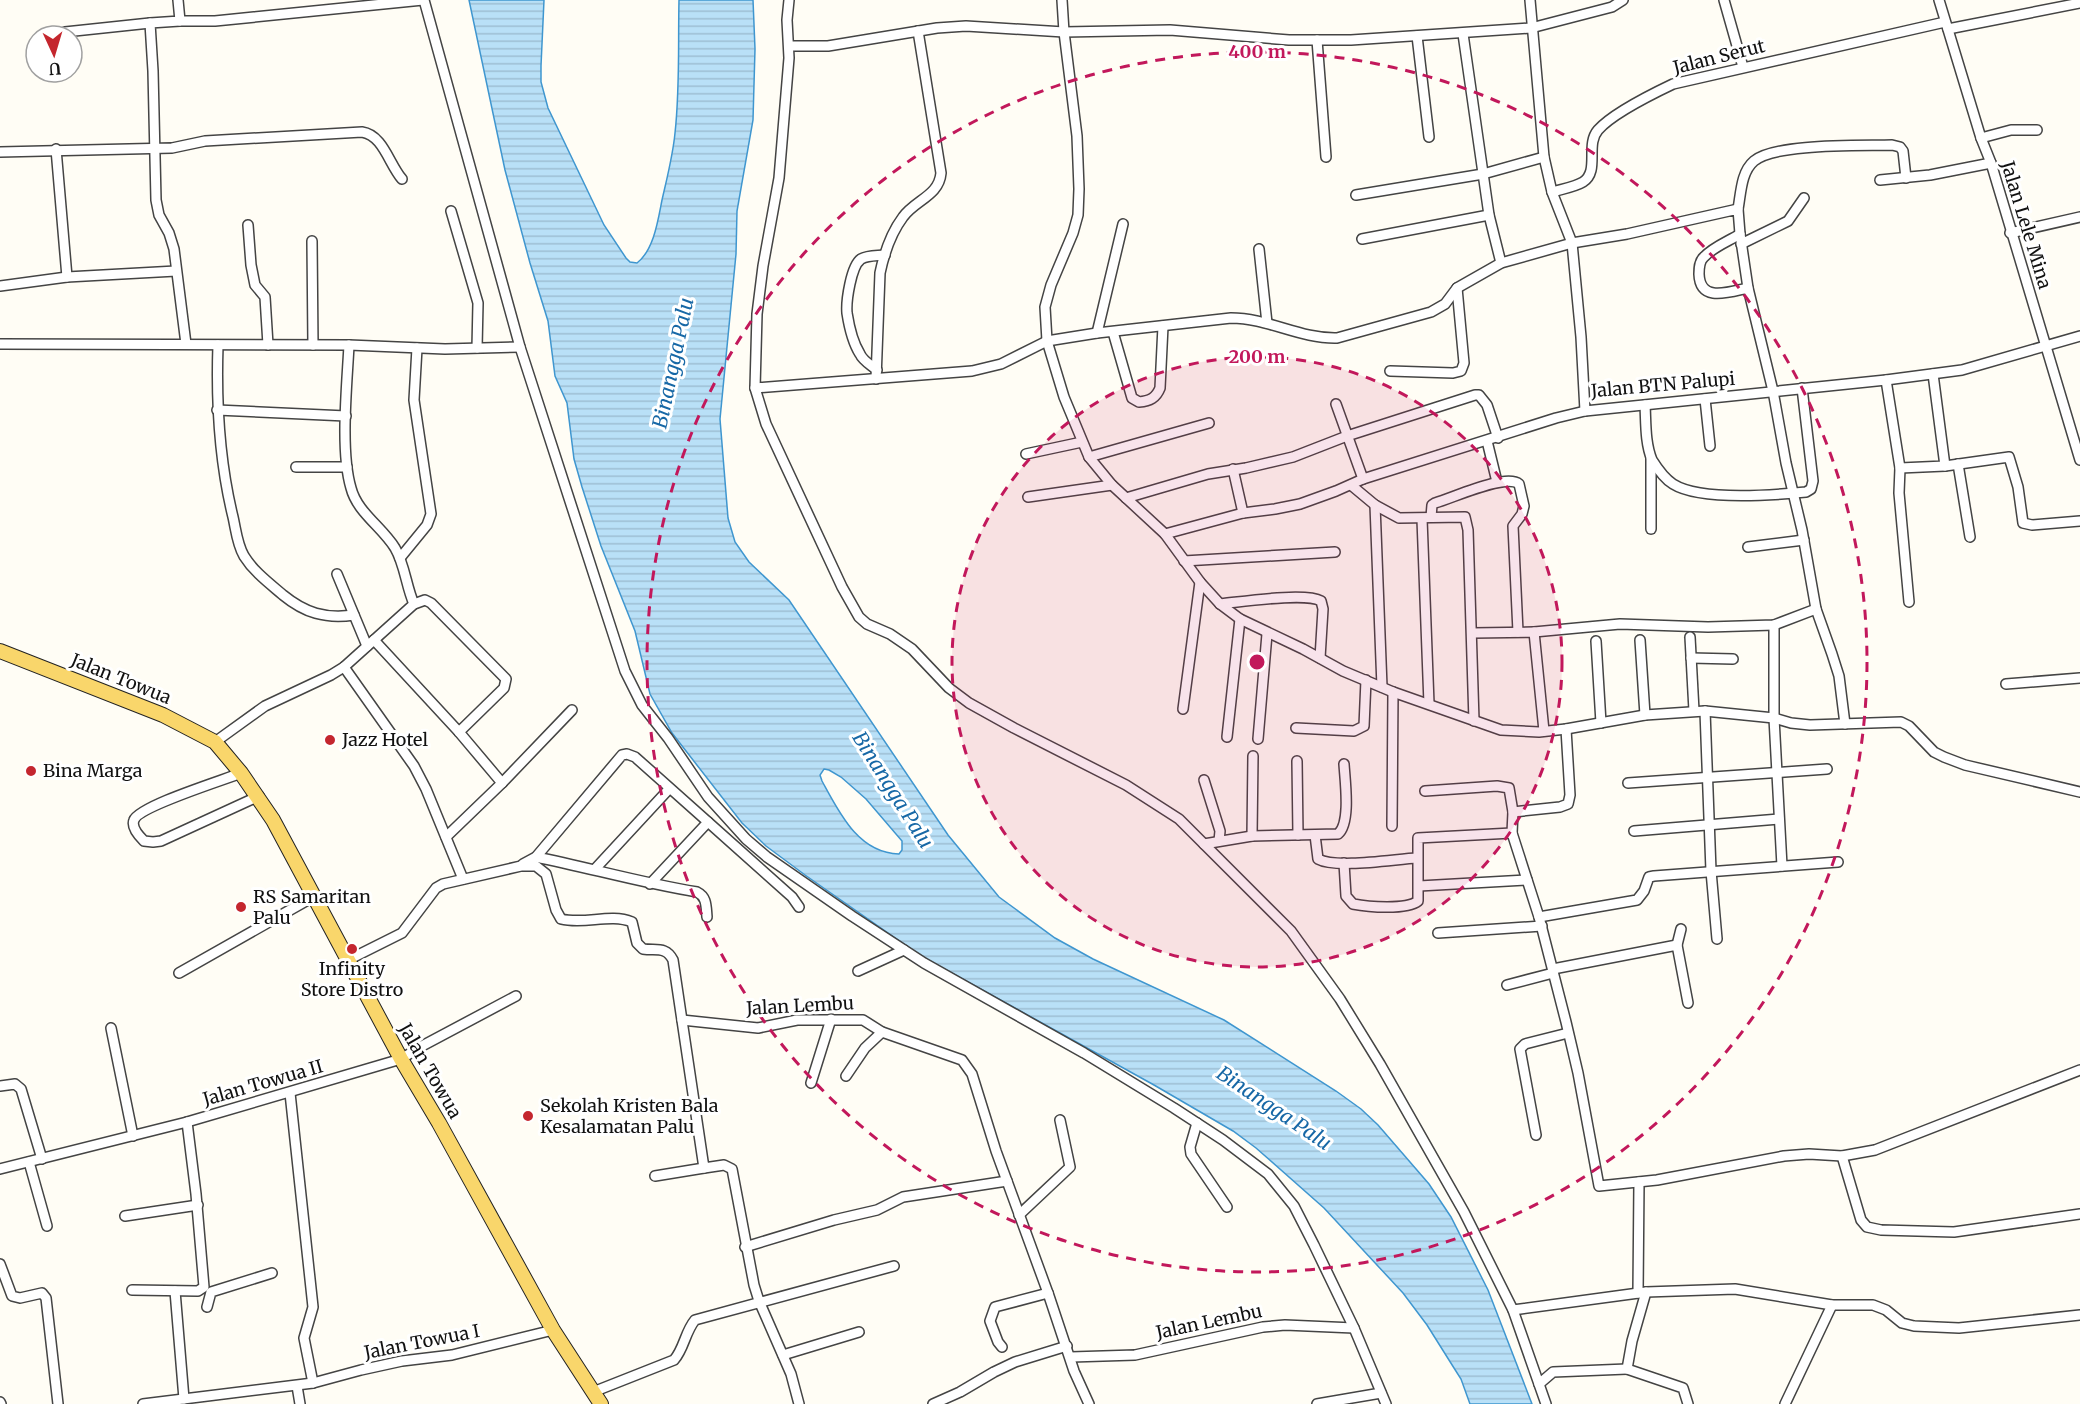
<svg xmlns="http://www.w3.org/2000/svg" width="2080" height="1404" font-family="Merriweather,serif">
<defs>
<pattern id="water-rules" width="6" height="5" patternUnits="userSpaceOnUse" patternTransform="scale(1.5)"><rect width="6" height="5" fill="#b9e0f7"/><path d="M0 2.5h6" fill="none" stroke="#9ebfd3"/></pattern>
</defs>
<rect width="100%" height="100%" fill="#fffdf5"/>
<!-- water -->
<path fill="url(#water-rules)" stroke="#3f96cf" stroke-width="1.5" fill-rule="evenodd" d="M469 0H544L541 66V82L548 108 604 225 626 258 630 262 637 263C654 250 658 220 662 200 667 178 673 155 675 133 680 88 678 44 679 0H753L755 49 753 120 737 211 736 254 720 419 728 518 735 542 749 562 789 600 948 835 999 897 1055 938 1093 959 1224 1020 1336 1091 1361 1109 1378 1125 1429 1184 1451 1217 1488 1290 1532 1404H1470L1461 1379 1454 1368 1427 1325 1403 1293 1324 1208 1256 1148 1233 1131 1154 1085 921 956 805 875 766 846 742 823 672 733 650 694 635 631 601 546 582 487 574 459 567 403 555 376 548 321 530 263 505 170ZM824 769 829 770 841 777 866 799 902 841V850L899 854C858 853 839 812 822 781L820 775Z"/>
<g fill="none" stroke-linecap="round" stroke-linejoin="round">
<defs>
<g id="street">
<polyline points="178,0 180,21 150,23 153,71 156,200 159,215 169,233 174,249 186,344"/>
<polyline points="424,0 520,347 625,671 642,705 668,738 708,797 746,839 767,857 852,916 924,963 1084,1053 1174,1108 1223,1140 1268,1174 1294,1206 1314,1245 1354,1328 1386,1404"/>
<polyline points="789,0 787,20 789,58 779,178 763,266 757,314 755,388 766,424 842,587 859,617 867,624 890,634 912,649 949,688 969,703 1014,728 1126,785 1179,819 1291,931 1340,999 1380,1064 1464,1212 1513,1310 1546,1404"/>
<polyline points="1062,0 1064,32 1077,136 1079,189 1078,215 1073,233 1051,285 1045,307 1047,341 1064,397 1089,457 1112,485 1165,534 1200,582 1220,604 1240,619 1303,649 1343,671 1393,692 1501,730 1539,732 1566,729 1645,715 1705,711 1774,718 1791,723 1810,725 1901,722 1909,726 1934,752 1944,757 1965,765 2080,792"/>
<polyline points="1530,0 1544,157 1552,192 1572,243 1581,337 1585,411 1886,380 1962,370 2080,336"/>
<polyline points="1724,0 1743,67"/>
<polyline points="1939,0 1981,138 1991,163 2080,460"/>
<polyline points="180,21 215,21 423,0"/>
<polyline points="1948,29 2080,3"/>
<polyline points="1463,34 1489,215 1501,263"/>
<polyline points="55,36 65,32 150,23"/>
<polyline points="1417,36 1429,137"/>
<polyline points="1317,40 1326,157"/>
<polyline points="789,46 828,46 937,28 966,26 1064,32 1170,30 1289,40 1351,40 1531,28 1612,7 1623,0"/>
<polyline points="1981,138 2011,130 2037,130"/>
<polyline points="56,149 67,277"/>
<path d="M0 152 172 148 205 141 362 132C383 135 389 164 402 179"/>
<polyline points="1880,180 1930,175 1991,163"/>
<path d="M1552 192C1562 189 1575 187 1583 182 1600 171 1585 145 1598 130 1613 113 1652 94 1673 84L1945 22"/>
<polyline points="1356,195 1483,174 1544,157"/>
<path d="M1738 209C1741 193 1741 172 1754 161 1775 143 1862 146 1892 145L1900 147 1903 151 1906 178"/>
<polyline points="451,211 478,303 477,348"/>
<polyline points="248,225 251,265 255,285 265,297 268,345"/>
<polyline points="2010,233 2080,217"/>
<path d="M1740 234C1729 241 1713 247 1704 257 1699 261 1699 269 1699 274 1700 303 1729 292 1748 288"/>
<polyline points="1362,239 1489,215"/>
<polyline points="312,241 313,345"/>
<polyline points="1741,244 1788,221 1804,198"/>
<polyline points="1259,249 1267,323"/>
<polyline points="0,286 67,277 176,271"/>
<path d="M1113 332 1132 398 1139 402C1150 401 1156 398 1160 388L1163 326"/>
<polyline points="1097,333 1123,224"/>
<polyline points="0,344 349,345 445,349 520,347"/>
<path d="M218 345C216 403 219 460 233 517 236 530 237 544 244 556 254 572 269 583 283 595 305 613 325 619 354 615"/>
<path d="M349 345C347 385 340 451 351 488 357 512 382 527 395 548 405 565 406 586 414 604"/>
<path d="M877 370C871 365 863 361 860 354 853 343 849 326 847 313 846 301 851 266 861 259 868 255 877 256 885 255"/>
<polyline points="1390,371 1453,373 1461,371 1464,363 1457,288"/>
<path d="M876 379 880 273C884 254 891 233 903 217 915 200 939 196 941 173L918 31"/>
<polyline points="1886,380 1900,468 1899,493 1909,602"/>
<path d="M755 388 972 371 1001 364 1047 341 1097 333 1231 318C1268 318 1300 339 1337 338L1431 312 1445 304 1457 288 1501 263 1572 243 1627 234 1738 209 1740 234 1748 288 1773 391 1786 463 1802 530 1816 609 1832 654 1839 676 1845 724"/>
<polyline points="1705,399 1710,446"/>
<polyline points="1336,404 1363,479"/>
<path d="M1645 405C1646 423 1645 443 1652 460 1657 468 1665 479 1673 484 1700 501 1775 495 1806 492L1811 489 1813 481 1802 388"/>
<polyline points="217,410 346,416"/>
<polyline points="1487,441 1497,482"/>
<polyline points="1026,454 1082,442"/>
<polyline points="1089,457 1209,423"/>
<polyline points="1958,464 1970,537"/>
<polyline points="1945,466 2009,457 2018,487 2023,523 2032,525 2080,521"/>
<polyline points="296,467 347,467"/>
<polyline points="1900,468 1945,466 1933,374"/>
<polyline points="1233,469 1243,513"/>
<polyline points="1351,485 1375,505 1399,518 1465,517 1468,530 1474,721"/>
<polyline points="1028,497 1112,485"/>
<polyline points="1126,498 1208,474 1246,468 1293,457 1347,436 1475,395 1479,395 1487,405 1498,438"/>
<polyline points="1375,505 1382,687"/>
<path d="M1431 517 1432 505 1435 503C1453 498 1506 473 1519 484L1524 506 1522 514 1513 526 1518 632"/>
<polyline points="1422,519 1429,704"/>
<polyline points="1651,529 1651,459"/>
<polyline points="1165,534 1243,513 1275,509 1300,504 1336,491 1363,479 1556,418 1585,411"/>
<polyline points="1748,547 1804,540"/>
<polyline points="400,558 427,525 431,514 414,400 417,348"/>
<polyline points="1184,561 1335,552"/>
<polyline points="337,574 367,646"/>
<path d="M1220 604C1241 602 1305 592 1321 601L1323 609 1320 658"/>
<polyline points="1774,625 1774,718 1782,866"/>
<polyline points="1534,632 1620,624 1708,627 1774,625 1816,609"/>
<polyline points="1473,633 1534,632 1544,731"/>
<polyline points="1690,637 1694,711"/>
<polyline points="374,640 459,732 502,783"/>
<polyline points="1640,640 1645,715"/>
<polyline points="1596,641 1601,723"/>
<polyline points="1691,658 1733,659"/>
<polyline points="344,667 414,766 426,789 463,879"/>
<polyline points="2006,684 2080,678"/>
<polyline points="1183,709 1200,582"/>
<polyline points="1705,711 1711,871 1717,939"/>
<polyline points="1296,728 1354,731 1364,726 1366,680"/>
<polyline points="1227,737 1240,619"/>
<polyline points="1258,739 1267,634"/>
<polyline points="215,742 265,706 331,675 344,667 414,604 425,600 431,603 506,679 504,688 459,732"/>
<polyline points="1297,761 1298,835"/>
<path d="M241 773C224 780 139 806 134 820 131 827 139 836 144 841L153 842 161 841 259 796"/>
<polyline points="1204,780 1220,831 1219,841"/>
<polyline points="1628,783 1827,769"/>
<polyline points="1425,791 1497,786 1509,788 1513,812 1512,833 1539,917 1566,1022 1578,1073 1599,1186 1657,1180 1784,1156 1809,1154 1842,1156 1875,1150 2080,1070"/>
<polyline points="1513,812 1560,807 1568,804 1570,795 1566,729"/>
<polyline points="708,822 792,897 799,907"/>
<polyline points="1392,826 1393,692"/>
<polyline points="1634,831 1779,819"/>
<path d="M1315 835 1318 859C1336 869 1395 859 1417 858"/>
<polyline points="1252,836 1253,756"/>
<polyline points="446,837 502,783 572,710"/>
<path d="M1204 844 1252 836 1338 834C1351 823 1345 781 1344 764"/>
<path d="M536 857C590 868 642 883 697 892 707 897 706 906 707 917"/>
<path d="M1344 863 1346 896 1353 904C1368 907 1407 910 1418 901V838L1512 833"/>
<polyline points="523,864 536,857 622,755 627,754 635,757 708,822 650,884"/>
<polyline points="595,869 669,789"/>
<polyline points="1419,886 1527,880"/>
<polyline points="1539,917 1637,900 1644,891 1649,877 1654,876 1838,862"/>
<polyline points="1438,933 1542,926"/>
<polyline points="1677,945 1681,929"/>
<path d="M348 960 402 933 436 888 443 884 521 866H536L546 874 556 910 561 919C585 925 610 913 632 922L637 943 643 949C656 951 666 946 673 960L704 1168 724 1165 732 1169 754 1285 759 1301 791 1374 799 1404"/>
<polyline points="1553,969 1677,945 1688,1003"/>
<polyline points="858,971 904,950"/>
<polyline points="179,973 313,897"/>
<polyline points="1507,985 1553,973"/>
<polyline points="682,1020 758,1028 797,1020 863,1020 882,1032 962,1060 972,1074 996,1151 1048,1293 1074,1371 1089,1404"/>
<polyline points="111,1028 133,1136"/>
<polyline points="846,1076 865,1048 882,1032"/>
<polyline points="811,1083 831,1019"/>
<polyline points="0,1086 15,1084 21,1089 42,1159"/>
<polyline points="290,1093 313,1307 304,1338 313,1383"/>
<polyline points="1197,1123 1190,1147 1191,1154 1227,1207"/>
<polyline points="1536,1135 1520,1049 1525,1044 1568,1033"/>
<polyline points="1842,1156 1861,1220 1867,1227 1881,1230 1954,1232 2080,1214"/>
<polyline points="29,1162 47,1226"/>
<polyline points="0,1169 187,1122 401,1059 422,1046 516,996"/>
<polyline points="655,1176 704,1168"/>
<polyline points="1019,1215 1070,1167 1060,1120"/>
<polyline points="125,1216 198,1205"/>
<polyline points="745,1247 834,1220 877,1210 903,1197 1007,1181"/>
<polyline points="0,1264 12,1296 20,1298 42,1293 46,1298 58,1404"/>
<polyline points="132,1290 198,1291 204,1287 196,1194 187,1122"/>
<polyline points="175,1291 184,1399"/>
<polyline points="1646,1292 1632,1341 1627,1369 1683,1388 1688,1404"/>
<polyline points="1638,1293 1639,1182"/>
<polyline points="207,1307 211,1292 272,1273"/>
<polyline points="1513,1310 1646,1292 1735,1289 1832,1305 1873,1305 1886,1310 1902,1323 1914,1326 1959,1328 2080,1315"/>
<polyline points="1002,1347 998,1342 990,1321 995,1307 1048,1293"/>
<polyline points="783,1355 859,1332"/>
<polyline points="1071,1357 1135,1355 1263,1327 1285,1325 1354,1328"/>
<polyline points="1539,1384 1553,1372 1627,1369"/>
<polyline points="297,1386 300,1404"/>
<path d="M593 1392 674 1360C684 1349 685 1332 695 1320L894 1266"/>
<polyline points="0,1402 1,1404"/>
<polyline points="143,1404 313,1383 361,1370 402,1361 452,1355 553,1330"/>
<polyline points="933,1404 960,1392 994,1372 1015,1362 1067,1346"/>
<polyline points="1317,1404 1381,1393"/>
<polyline points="1785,1404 1832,1305"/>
</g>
<polyline id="primary" points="0,651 163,715 215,742 241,773 273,820 401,1059 439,1123 553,1330 601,1404"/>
</defs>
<!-- street casing -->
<use href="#street" stroke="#444" stroke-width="12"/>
<!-- primary casing -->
<use href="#primary" stroke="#222" stroke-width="16"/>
<!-- street -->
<use href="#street" stroke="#fff" stroke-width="9"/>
<!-- primary -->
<use href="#primary" stroke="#f9d66b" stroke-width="14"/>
</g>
<!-- distance rings -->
<circle cx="1257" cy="662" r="305" fill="#c2185b" fill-opacity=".12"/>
<g fill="none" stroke="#c2185b" stroke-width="3" stroke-dasharray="10 8">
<circle cx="1257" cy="662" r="305"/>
<circle cx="1257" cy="662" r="610"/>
</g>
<!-- markers -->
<g fill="#c4262e" stroke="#fff" stroke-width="2">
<circle cx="330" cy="740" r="6"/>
<circle cx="31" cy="771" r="6"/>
<circle cx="241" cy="907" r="6"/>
<circle cx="352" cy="949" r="6"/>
<circle cx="528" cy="1116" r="6"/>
</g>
<g text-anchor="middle" stroke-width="6" stroke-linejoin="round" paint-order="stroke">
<!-- street labels -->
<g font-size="18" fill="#111" stroke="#fff">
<text transform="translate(1719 57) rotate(-14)" y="6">Jalan Serut</text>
<text transform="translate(2026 225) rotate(73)" y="6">Jalan Lele Mina</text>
<text transform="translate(1663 385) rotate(-5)" y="6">Jalan BTN Palupi</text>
<text transform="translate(121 679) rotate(22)" y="6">Jalan Towua</text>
<text transform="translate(800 1006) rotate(-3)" y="6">Jalan Lembu</text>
<text transform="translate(430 1071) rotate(60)" y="6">Jalan Towua</text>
<text transform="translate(263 1083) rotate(-16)" y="6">Jalan Towua II</text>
<text transform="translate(1209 1322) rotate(-12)" y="6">Jalan Lembu</text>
<text transform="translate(422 1342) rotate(-11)" y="6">Jalan Towua I</text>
</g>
<!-- poi labels -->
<g font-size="18" fill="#111" stroke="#fff" text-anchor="start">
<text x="342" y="746">Jazz Hotel</text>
<text x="43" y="777">Bina Marga</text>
<text x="253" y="903">RS Samaritan<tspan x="253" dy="21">Palu</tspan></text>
<text x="352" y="975" text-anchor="middle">Infinity<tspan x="352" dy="21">Store Distro</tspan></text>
<text x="540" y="1112">Sekolah Kristen Bala<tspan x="540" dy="21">Kesalamatan Palu</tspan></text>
</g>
<!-- water labels -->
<g font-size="20" font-style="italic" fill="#1768a6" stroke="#fff">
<text transform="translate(673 363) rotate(-78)" y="7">Binangga Palu</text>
<text transform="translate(893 790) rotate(58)" y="7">Binangga Palu</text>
<text transform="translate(1274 1108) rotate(34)" y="7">Binangga Palu</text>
</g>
</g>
<circle cx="1257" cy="662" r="9" fill="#c2185b" stroke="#fff" stroke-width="3"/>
<g font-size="18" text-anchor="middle" font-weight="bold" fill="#c2185b" stroke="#fff" stroke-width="6" stroke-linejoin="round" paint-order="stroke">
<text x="1257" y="58">400 m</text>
<text x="1257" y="363">200 m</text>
</g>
<!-- north arrow -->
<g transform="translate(54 54) rotate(176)"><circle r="28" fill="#ffffff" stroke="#a0a0a0" stroke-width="1.5"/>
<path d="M0-4.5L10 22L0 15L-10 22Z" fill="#c4262e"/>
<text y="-9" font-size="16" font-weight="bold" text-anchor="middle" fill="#111111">U</text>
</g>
</svg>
